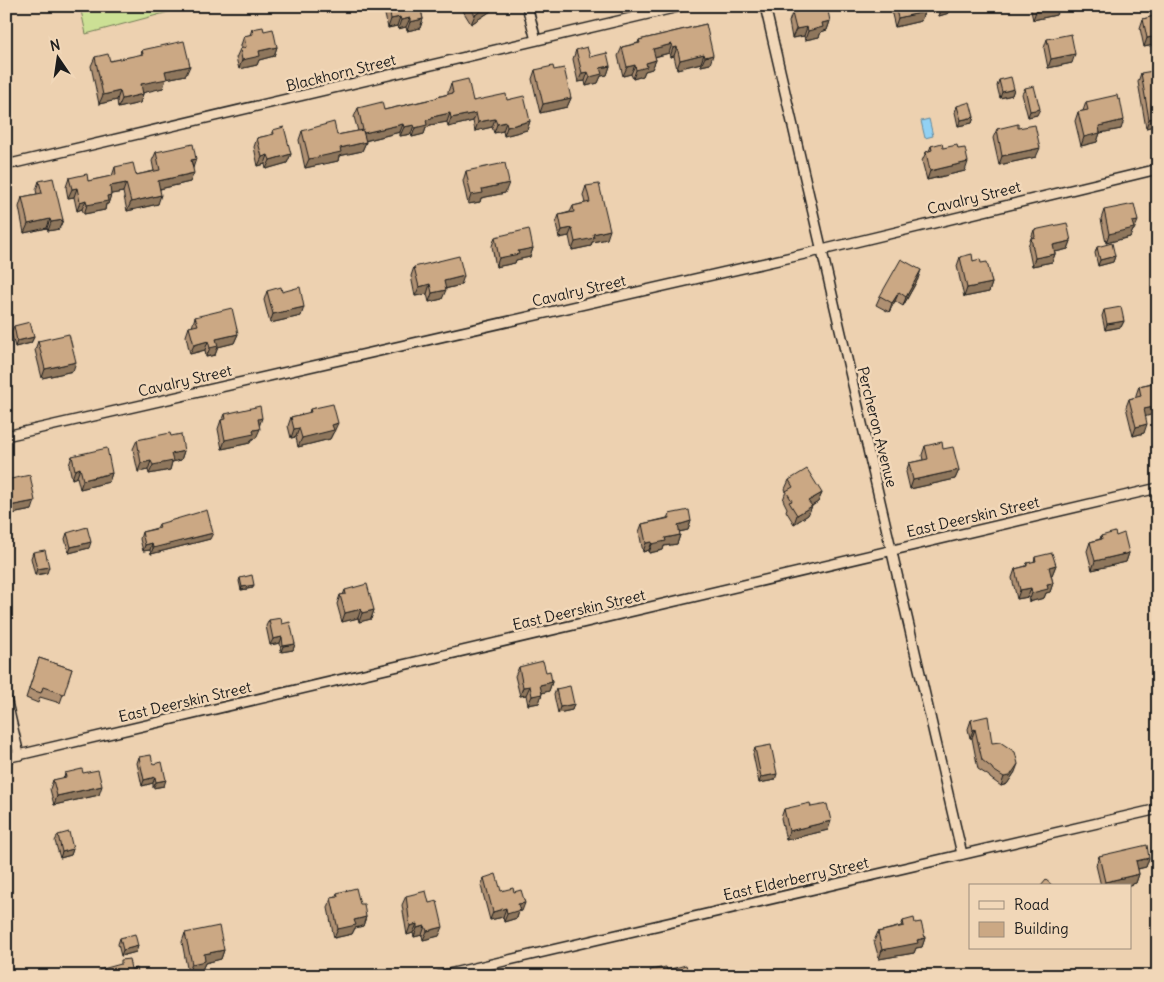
<svg xmlns="http://www.w3.org/2000/svg" width="1164" height="982" font-family="Delius,sans-serif">
<rect width="100%" height="100%" fill="#edd1b0"/>
<filter id="ink" filterUnits="userSpaceOnUse"><feTurbulence type="fractalNoise" baseFrequency=".02" numOctaves="2"/><feDisplacementMap in="SourceGraphic" scale="10" xChannelSelector="R" yChannelSelector="G"/><feConvolveMatrix kernelMatrix="1 2 1 2 8 2 1 2 1" color-interpolation-filters="sRGB"/></filter>
<g filter="url(#ink)">
<!-- green -->
<polygon fill="#cce095" stroke="#747e58" points="80,6 191,6 86,34"/>
<!-- water -->
<polygon fill="#92d1f3" stroke="#63899d" points="929,119 933,136 925,138 921,121"/>
<g fill="none" stroke-linecap="round" stroke-linejoin="round">
<defs>
<g id="minor">
<polyline points="527,6 536,40"/>
<polyline points="765,6 962,854"/>
<polyline points="6,155 9,164"/>
<polyline points="6,165 682,6"/>
<polyline points="6,436 822,250 1158,169"/>
<polyline points="6,698 19,755"/>
<polyline points="6,758 1158,488"/>
<polyline points="440,976 1158,809"/>
</g>
</defs>
<!-- minor casing -->
<use href="#minor" stroke="#1c1c1c" stroke-width="12"/>
<!-- minor -->
<use href="#minor" stroke="#f1d7b8" stroke-width="9"/>
</g>
<!-- wall -->
<g fill="#af9072" stroke="#1c1c1c">
<polygon points="383,6 420,6 423,19 420,28 407,31 406,27 398,29 397,26 388,28"/>
<polygon points="460,6 493,6 491,11 471,24"/>
<polygon points="807,6 820,6 830,21 827,30 821,32 819,37 805,40 804,36 792,38 789,22 792,13 805,10"/>
<polygon points="890,6 951,6 949,13 939,16 938,8 924,12 921,21 895,27"/>
<polygon points="1030,6 1060,6 1056,15 1033,20"/>
<polygon points="1158,15 1158,44 1144,47 1140,28 1143,19"/>
<polygon points="706,24 710,64 701,66 701,63 677,69 674,56 670,57 669,53 655,57 656,60 652,69 645,71 643,76 633,79 631,74 623,76 618,56 622,47 638,43 639,40"/>
<polygon points="252,29 264,31 277,47 274,56 259,60 257,65 239,69 236,58 240,49 241,48 241,45 244,36 250,35"/>
<polygon points="1047,39 1072,63 1048,68 1044,48"/>
<polygon points="142,50 186,75 166,79 163,88 143,92 143,94 140,103 118,108 117,100 99,104 91,66 95,57 110,61 141,55"/>
<polygon points="576,50 590,57 610,66 607,75 601,76 598,83 586,86 585,81 578,82 573,59"/>
<polygon points="535,70 554,70 571,98 567,107 540,113 532,79"/>
<polygon points="1141,73 1158,125 1146,128 1138,82"/>
<polygon points="999,80 1014,89 1012,95 1000,98 997,86"/>
<polygon points="451,83 473,101 507,100 530,121 527,130 504,136 503,131 494,133 492,127 475,131 473,121 448,127 447,122 430,125 429,127 426,128 424,134 412,137 411,134 400,136 400,132 365,141 366,142 362,151 339,156 338,161 305,168 299,140 302,131 337,135 358,131 354,117 358,108 384,110 436,98 437,97 448,94 448,92"/>
<polygon points="1025,88 1037,115 1028,117 1022,94"/>
<polygon points="1118,100 1121,129 1100,133 1097,142 1081,146 1075,121 1078,112 1083,111 1086,102"/>
<polygon points="957,106 974,117 972,123 958,126 955,112"/>
<polygon points="1018,128 1036,157 999,165 993,138 997,129"/>
<polygon points="273,130 291,154 287,163 266,169 265,164 258,166 254,147 257,138 271,135"/>
<polygon points="931,146 943,148 965,171 927,180 922,161 926,152 929,151"/>
<polygon points="156,152 193,168 190,182 160,189 158,204 127,211 123,192 111,194 108,204 106,204 105,210 84,214 82,209 77,211 74,197 68,198 66,187 69,178 88,181 112,176 115,167 136,175 154,171 152,161"/>
<polygon points="466,171 505,193 481,198 480,202 468,204 463,181"/>
<polygon points="39,181 63,220 59,229 48,231 47,228 24,233 19,207 22,197 37,194 36,190"/>
<polygon points="586,186 607,239 592,242 591,246 572,250 569,236 559,238 556,223 559,215 570,212 573,206 585,203 583,195"/>
<polygon points="1104,210 1134,230 1133,230 1130,237 1106,243 1101,219"/>
<polygon points="1034,230 1071,241 1068,249 1055,252 1055,254 1052,262 1032,266 1028,246"/>
<polygon points="495,237 533,248 530,257 516,260 515,263 496,267 492,246"/>
<polygon points="1097,247 1115,256 1113,262 1098,266 1095,253"/>
<polygon points="960,257 981,263 992,283 989,292 964,297 957,266"/>
<polygon points="414,267 461,285 445,289 442,299 429,302 427,294 415,296 411,276"/>
<polygon points="918,279 903,306 895,301 889,312 876,305 880,296"/>
<polygon points="267,291 282,292 301,316 270,323 264,300"/>
<polygon points="1104,310 1124,321 1121,327 1105,330 1102,316"/>
<polygon points="195,317 238,334 234,343 218,347 215,355 206,357 205,350 190,354 186,336 189,327 192,327"/>
<polygon points="14,326 34,337 31,343 15,347 11,332"/>
<polygon points="38,341 73,371 42,378 35,350"/>
<polygon points="1158,377 1158,413 1145,416 1144,433 1133,436 1126,407 1129,399 1136,397 1136,395 1139,386 1156,382"/>
<polygon points="310,409 334,432 333,433 330,439 298,447 296,437 291,438 288,426 291,417 309,413"/>
<polygon points="225,414 259,427 256,438 252,439 250,443 222,449 218,429 221,420 223,419"/>
<polygon points="171,436 184,451 181,460 172,462 170,470 149,474 148,470 138,472 133,449 137,440"/>
<polygon points="925,446 959,470 955,479 910,489 906,472 909,463 923,460 922,455"/>
<polygon points="72,456 112,473 109,482 80,489 77,477 72,479 69,465"/>
<polygon points="6,480 32,510 6,515"/>
<polygon points="789,480 822,493 818,502 812,506 808,515 794,524 786,511 787,508 783,500 786,491 785,489"/>
<polygon points="669,514 691,521 688,530 679,532 680,535 677,544 664,546 663,550 649,553 649,550 643,552 639,532 642,524 667,518"/>
<polygon points="159,524 210,539 151,554 150,550 143,551 140,539 142,532 157,528"/>
<polygon points="67,533 89,548 69,553 65,539"/>
<polygon points="1101,536 1116,536 1129,553 1126,562 1092,570 1087,551 1090,542 1100,539"/>
<polygon points="33,552 47,573 35,575 31,558"/>
<polygon points="1035,557 1056,565 1052,575 1051,575 1053,583 1050,592 1046,593 1044,598 1029,602 1028,597 1017,599 1012,578 1015,569 1026,566 1027,563 1034,562"/>
<polygon points="240,578 253,588 241,590 239,581"/>
<polygon points="345,590 374,610 371,619 359,622 358,618 342,622 337,604 340,595 343,595"/>
<polygon points="269,620 282,624 295,644 293,650 281,652 280,643 270,645 266,626"/>
<polygon points="39,658 72,669 60,703 40,697 38,703 26,698"/>
<polygon points="519,667 546,672 552,682 549,691 542,693 539,703 528,705 526,695 520,696 515,676"/>
<polygon points="556,689 574,704 572,710 558,713 554,695"/>
<polygon points="971,720 992,743 1015,772 1007,784 1001,786 990,778 989,776 978,769 972,738 970,738 968,729"/>
<polygon points="755,748 775,780 759,783 753,754"/>
<polygon points="139,757 153,764 164,786 153,788 153,783 142,786 137,763"/>
<polygon points="65,773 83,773 99,795 54,805 50,789 53,780 64,778"/>
<polygon points="811,807 828,830 786,840 781,818 784,809"/>
<polygon points="58,835 73,849 71,855 60,858 55,841"/>
<polygon points="1099,856 1149,858 1146,867 1138,869 1139,874 1136,883 1126,886 1101,886 1096,865"/>
<polygon points="484,878 501,891 522,911 519,911 517,918 504,922 503,917 490,920 481,886"/>
<polygon points="337,893 360,904 366,917 363,926 355,928 352,934 334,938 328,908 331,898 335,898"/>
<polygon points="406,896 429,903 439,936 423,940 422,935 414,937 413,933 407,935 402,905"/>
<polygon points="903,921 915,923 925,938 922,947 916,948 914,953 879,959 874,941 878,932 901,926"/>
<polygon points="185,933 224,950 221,959 205,963 202,970 188,973 182,942"/>
<polygon points="120,938 138,946 136,952 121,956 118,944"/>
</g>
<!-- shaded-wall -->
<g fill="#8e765c" stroke="#1c1c1c">
<polygon points="488,6 493,6 491,11 471,24 475,15"/>
<polygon points="921,6 938,6 938,8 919,13"/>
<polygon points="944,6 951,6 949,13 939,16 943,6"/>
<polygon points="1060,6 1056,15 1033,20 1036,11"/>
<polygon points="924,12 921,21 895,27 898,18"/>
<polygon points="400,17 397,26 388,28 391,19"/>
<polygon points="410,18 406,27 398,29 401,20"/>
<polygon points="423,19 420,28 407,31 410,22"/>
<polygon points="830,21 827,30 821,32 819,37 805,40 808,31 822,23"/>
<polygon points="807,27 804,36 792,38 796,29"/>
<polygon points="1158,36 1158,44 1144,47 1147,38"/>
<polygon points="672,44 669,53 650,58 653,49"/>
<polygon points="277,47 274,56 259,60 257,65 239,69 242,60 259,51"/>
<polygon points="677,47 674,56 670,57 673,48"/>
<polygon points="704,54 701,63 677,69 680,60"/>
<polygon points="1075,54 1072,63 1048,68 1051,59"/>
<polygon points="713,55 710,64 701,66 705,57"/>
<polygon points="656,60 652,69 645,71 643,76 633,79 636,70 646,63"/>
<polygon points="635,65 631,74 623,76 627,67"/>
<polygon points="190,66 186,75 166,79 163,88 138,94 141,84 165,71"/>
<polygon points="610,66 607,75 601,76 598,83 586,86 590,77 600,68"/>
<polygon points="588,72 585,81 578,82 582,73"/>
<polygon points="1014,89 1012,95 1000,98 1002,92"/>
<polygon points="120,91 117,100 99,104 103,95"/>
<polygon points="143,94 140,103 118,108 122,99"/>
<polygon points="571,98 567,107 540,113 543,104"/>
<polygon points="1040,109 1037,115 1028,117 1030,111"/>
<polygon points="450,113 447,122 430,125 429,127 426,128 424,134 412,137 415,128 426,120 432,117"/>
<polygon points="476,113 473,121 448,127 451,118"/>
<polygon points="974,117 972,123 958,126 961,120"/>
<polygon points="1158,117 1158,125 1146,128 1149,119"/>
<polygon points="495,119 492,127 475,131 478,122"/>
<polygon points="1124,120 1121,129 1100,133 1097,142 1081,146 1084,137 1099,126"/>
<polygon points="530,121 527,130 504,136 507,127"/>
<polygon points="506,122 503,131 494,133 497,124"/>
<polygon points="403,124 400,132 360,142 364,133"/>
<polygon points="414,125 411,134 400,136 404,127"/>
<polygon points="366,142 362,151 339,156 338,161 305,168 309,159 340,148"/>
<polygon points="1040,148 1036,157 999,165 1002,156"/>
<polygon points="291,154 287,163 266,169 270,160"/>
<polygon points="268,155 265,164 258,166 262,157"/>
<polygon points="196,159 193,168 191,160"/>
<polygon points="968,162 965,171 927,180 930,171"/>
<polygon points="194,173 190,182 155,190 158,181"/>
<polygon points="126,183 123,192 106,195 110,186"/>
<polygon points="509,183 505,193 481,198 480,202 468,204 471,195 482,189"/>
<polygon points="77,188 74,197 68,198 72,189"/>
<polygon points="111,195 108,204 106,204 105,210 84,214 87,205 107,196"/>
<polygon points="161,195 158,204 127,211 131,202"/>
<polygon points="6,200 10,200 6,209"/>
<polygon points="86,200 82,209 77,211 80,202"/>
<polygon points="50,219 47,228 24,233 28,224"/>
<polygon points="63,220 59,229 48,231 51,222"/>
<polygon points="1138,221 1134,230 1133,230 1130,237 1106,243 1109,234 1132,222"/>
<polygon points="9,222 6,230 6,223"/>
<polygon points="572,228 569,236 559,238 562,230"/>
<polygon points="610,230 607,239 592,242 591,246 572,250 575,242 593,234"/>
<polygon points="1071,241 1068,249 1051,253 1053,245"/>
<polygon points="533,248 530,257 516,260 515,263 496,267 499,258 518,251"/>
<polygon points="1055,254 1052,262 1032,266 1035,258"/>
<polygon points="1115,256 1113,262 1098,266 1100,260"/>
<polygon points="921,270 918,279 903,306 906,297"/>
<polygon points="464,276 461,285 440,290 444,281"/>
<polygon points="992,283 989,292 964,297 967,288"/>
<polygon points="430,284 427,294 415,296 419,287"/>
<polygon points="446,290 442,299 429,302 432,293"/>
<polygon points="899,292 895,301 889,312 892,303"/>
<polygon points="304,307 301,316 270,323 273,314"/>
<polygon points="1124,321 1121,327 1105,330 1107,324"/>
<polygon points="238,334 234,343 218,347 215,355 206,357 210,348 216,339"/>
<polygon points="34,337 31,343 15,347 17,341"/>
<polygon points="208,341 205,350 190,354 194,345"/>
<polygon points="76,362 73,371 42,378 45,369"/>
<polygon points="1158,406 1158,413 1140,418 1144,409"/>
<polygon points="262,418 259,427 258,419"/>
<polygon points="338,423 334,432 333,433 330,439 298,447 302,438 332,425"/>
<polygon points="1147,424 1144,433 1133,436 1136,427"/>
<polygon points="299,428 296,437 291,438 294,429"/>
<polygon points="260,429 256,438 252,439 250,443 222,449 225,440 253,430"/>
<polygon points="184,451 181,460 172,462 170,470 149,474 153,465 171,454"/>
<polygon points="151,461 148,470 138,472 141,463"/>
<polygon points="80,468 77,477 72,479 75,470"/>
<polygon points="959,470 955,479 910,489 913,480"/>
<polygon points="112,473 109,482 80,489 83,480"/>
<polygon points="822,493 818,502 805,510 808,501"/>
<polygon points="35,501 32,510 6,515 9,506"/>
<polygon points="812,506 808,515 794,524 797,515"/>
<polygon points="691,521 688,530 674,533 678,525"/>
<polygon points="213,533 210,539 151,554 153,548"/>
<polygon points="680,535 677,544 664,546 663,550 649,553 652,544 665,538"/>
<polygon points="91,542 89,548 69,553 71,547"/>
<polygon points="652,542 649,550 643,552 646,543"/>
<polygon points="152,543 150,550 143,551 145,545"/>
<polygon points="1129,553 1126,562 1092,570 1095,561"/>
<polygon points="1056,565 1052,575 1046,576 1049,567"/>
<polygon points="49,567 47,573 35,575 37,569"/>
<polygon points="1053,583 1050,592 1046,593 1044,598 1029,602 1032,593 1047,584"/>
<polygon points="254,585 253,588 241,590 242,587"/>
<polygon points="1031,588 1028,597 1017,599 1020,590"/>
<polygon points="361,609 358,618 342,622 345,613"/>
<polygon points="374,610 371,619 359,622 362,613"/>
<polygon points="282,637 280,643 270,645 273,639"/>
<polygon points="295,644 293,650 281,652 283,646"/>
<polygon points="552,682 549,691 537,694 540,685"/>
<polygon points="530,686 526,695 520,696 523,687"/>
<polygon points="542,694 539,703 528,705 532,696"/>
<polygon points="574,704 572,710 558,713 560,707"/>
<polygon points="975,729 972,738 970,738 973,730"/>
<polygon points="1018,764 1015,772 1007,784 1001,786 1004,777"/>
<polygon points="777,774 775,780 759,783 761,777"/>
<polygon points="155,777 153,783 142,786 144,780"/>
<polygon points="166,780 164,786 153,788 156,782"/>
<polygon points="102,786 99,795 54,805 57,796"/>
<polygon points="831,821 828,830 786,840 789,831"/>
<polygon points="73,849 71,855 60,858 62,852"/>
<polygon points="1149,858 1146,867 1133,870 1136,861"/>
<polygon points="1139,874 1136,883 1126,886 1104,886 1105,882"/>
<polygon points="525,903 522,911 519,911 517,918 504,922 507,914 518,904"/>
<polygon points="506,908 503,917 490,920 493,912"/>
<polygon points="366,917 363,926 355,928 352,934 334,938 338,929 354,920"/>
<polygon points="417,924 413,933 407,935 410,926"/>
<polygon points="425,926 422,935 414,937 417,928"/>
<polygon points="443,927 439,936 423,940 427,931"/>
<polygon points="925,938 922,947 916,948 914,953 879,959 882,950"/>
<polygon points="138,946 136,952 121,956 123,950"/>
<polygon points="224,950 221,959 205,963 202,970 188,973 192,964 204,954"/>
</g>
<!-- building -->
<g fill="#cba884" stroke="#1c1c1c">
<polygon points="389,6 420,6 423,19 410,22 410,18 401,20 400,17 391,19"/>
<polygon points="469,6 488,6 475,15"/>
<polygon points="808,6 827,6 830,21 822,23 823,27 808,31 807,27 796,29 792,13 809,9"/>
<polygon points="895,6 923,6 924,12 898,18"/>
<polygon points="1035,6 1060,6 1036,11"/>
<polygon points="1158,15 1158,36 1147,38 1143,19"/>
<polygon points="706,24 713,55 705,57 704,54 680,60 677,47 673,48 672,44 653,49 656,60 646,63 647,67 636,70 635,65 627,67 622,47 640,43 639,40"/>
<polygon points="263,27 264,31 273,29 277,47 259,51 260,56 242,60 240,49 246,47 244,36 253,34 252,29"/>
<polygon points="1071,34 1075,54 1051,59 1047,39"/>
<polygon points="184,41 190,66 165,71 167,79 141,84 143,94 122,99 120,91 103,95 95,57 108,54 110,61 143,54 142,50"/>
<polygon points="587,47 590,57 607,53 610,66 600,68 602,74 590,77 588,72 582,73 576,50"/>
<polygon points="553,66 554,70 564,68 571,98 543,104 535,70"/>
<polygon points="1153,71 1158,91 1158,117 1149,119 1141,73"/>
<polygon points="1011,77 1014,89 1002,92 999,80"/>
<polygon points="468,79 473,101 506,94 507,100 524,96 530,121 507,127 506,122 497,124 495,119 478,122 476,113 451,118 450,113 432,117 432,119 426,120 427,125 415,128 414,125 404,127 403,124 364,133 363,131 366,142 340,148 341,152 309,159 302,131 334,122 337,135 363,130 358,108 382,102 384,110 437,98 437,97 453,93 451,83"/>
<polygon points="1034,86 1040,109 1030,111 1025,88"/>
<polygon points="1117,95 1118,100 1120,99 1124,120 1099,126 1100,133 1084,137 1078,112 1088,110 1086,102"/>
<polygon points="970,102 974,117 961,120 957,106"/>
<polygon points="1018,124 1018,128 1035,125 1040,148 1002,156 997,129"/>
<polygon points="284,127 291,154 270,160 268,155 262,157 257,138 274,134 273,130"/>
<polygon points="942,143 943,148 957,145 958,149 965,148 968,162 930,171 926,152 932,150 931,146"/>
<polygon points="193,144 196,159 191,160 194,173 158,181 161,195 131,202 126,183 110,186 111,195 107,196 108,201 87,205 86,200 80,202 77,188 72,189 69,178 87,174 88,181 116,175 115,167 133,163 136,175 160,170 156,152"/>
<polygon points="505,163 509,183 482,189 483,193 471,195 466,171"/>
<polygon points="53,178 63,220 51,222 50,219 28,224 22,197 42,193 39,181"/>
<polygon points="599,184 610,230 593,234 594,238 575,242 572,228 562,230 559,215 574,212 573,206 590,202 586,186"/>
<polygon points="6,188 10,200 6,200"/>
<polygon points="1134,204 1138,221 1132,222 1134,228 1109,234 1104,210"/>
<polygon points="6,210 9,222 6,223"/>
<polygon points="1067,223 1071,241 1053,245 1055,254 1035,258 1031,238 1035,237 1034,230"/>
<polygon points="529,229 533,248 518,251 519,254 499,258 495,237"/>
<polygon points="1112,243 1115,256 1100,260 1097,247"/>
<polygon points="972,254 973,261 980,259 981,263 987,262 992,283 967,288 960,257"/>
<polygon points="459,256 464,276 444,281 446,290 432,293 430,284 419,287 414,267"/>
<polygon points="901,259 921,270 906,297 899,292 892,303 880,296"/>
<polygon points="281,287 282,292 300,287 304,307 273,314 267,291"/>
<polygon points="1121,307 1124,321 1107,324 1104,310"/>
<polygon points="232,308 238,334 216,339 218,346 210,348 208,341 194,345 189,327 198,325 195,317"/>
<polygon points="30,322 34,337 17,341 14,326"/>
<polygon points="69,334 76,362 45,369 38,341"/>
<polygon points="1158,382 1158,406 1144,409 1147,424 1136,427 1129,399 1141,396 1139,386"/>
<polygon points="333,404 338,423 332,425 334,430 302,438 299,428 294,429 291,417 311,412 310,409"/>
<polygon points="260,406 262,418 258,419 260,429 253,430 254,434 225,440 221,420 226,419 225,414"/>
<polygon points="170,433 171,436 181,434 184,451 171,454 173,461 153,465 151,461 141,463 137,440"/>
<polygon points="942,442 943,449 953,447 959,470 913,480 909,463 928,459 925,446"/>
<polygon points="107,448 112,473 83,480 80,468 75,470 72,456"/>
<polygon points="807,469 822,493 808,501 812,506 797,515 789,502 792,501 786,491 793,487 789,480"/>
<polygon points="30,475 35,501 9,506 7,500 6,500 6,480"/>
<polygon points="207,510 213,533 153,548 152,543 145,545 142,532 160,528 159,524"/>
<polygon points="689,510 691,521 678,525 680,535 665,538 666,541 652,544 652,542 646,543 642,524 670,518 669,514"/>
<polygon points="87,527 91,542 71,547 67,533"/>
<polygon points="1115,532 1116,536 1124,533 1129,553 1095,561 1090,542 1102,539 1101,536"/>
<polygon points="45,550 49,567 37,569 33,552"/>
<polygon points="1052,553 1056,565 1049,567 1053,583 1047,584 1048,589 1032,593 1031,588 1020,590 1015,569 1027,566 1027,563 1036,561 1035,557"/>
<polygon points="252,575 254,585 242,587 240,578"/>
<polygon points="367,584 374,610 362,613 361,609 345,613 340,595 346,594 345,590"/>
<polygon points="281,618 282,624 290,622 295,644 283,646 282,637 273,639 269,620"/>
<polygon points="39,658 72,669 64,694 43,687 41,693 29,689"/>
<polygon points="543,661 546,672 550,671 552,682 540,685 542,694 532,696 530,686 523,687 519,667"/>
<polygon points="570,686 574,704 560,707 556,689"/>
<polygon points="988,716 992,743 1000,742 1015,752 1018,764 1010,776 1004,777 993,770 992,768 982,760 975,729 973,730 971,720"/>
<polygon points="771,745 777,774 761,777 755,748"/>
<polygon points="151,755 153,764 162,762 166,780 156,782 155,777 144,780 139,757"/>
<polygon points="82,769 83,773 98,770 102,786 57,796 53,780 66,777 65,773"/>
<polygon points="810,803 811,807 827,804 831,821 789,831 784,809"/>
<polygon points="69,832 73,849 62,852 58,835"/>
<polygon points="1147,845 1149,858 1136,861 1139,874 1105,882 1099,856"/>
<polygon points="496,874 501,891 513,888 514,892 521,890 525,903 518,904 520,910 507,914 506,908 493,912 484,878"/>
<polygon points="1046,880 1052,885 1052,886 1041,886"/>
<polygon points="356,888 360,904 364,904 366,917 354,920 356,925 338,929 331,898 338,897 337,893"/>
<polygon points="426,891 429,903 437,901 443,927 427,931 425,926 417,928 417,924 410,926 406,896"/>
<polygon points="914,918 915,923 921,922 925,938 917,940 918,943 882,950 878,932 904,926 903,921"/>
<polygon points="219,926 224,950 204,954 205,961 192,964 185,933"/>
<polygon points="135,934 138,946 123,950 120,938"/>
<polygon points="129,959 131,969 137,968 139,976 93,976 92,974 99,973 99,970 121,964 121,960"/>
<polygon points="686,965 689,976 652,976 650,970 666,967 667,970"/>
</g>
</g>
<g text-anchor="middle" stroke-width="5" stroke-linejoin="round" paint-order="stroke">
<!-- street labels -->
<g font-size="15" fill="#1c1c1c" stroke="#f1d7b8">
<text transform="translate(341 73) rotate(-14)" y="5">Blackhorn Street</text>
<text transform="translate(974 198) rotate(-14)" y="5">Cavalry Street</text>
<text transform="translate(579 291) rotate(-13)" y="5">Cavalry Street</text>
<text transform="translate(185 381) rotate(-13)" y="5">Cavalry Street</text>
<text transform="translate(877 427) rotate(76)" y="5">Percheron Avenue</text>
<text transform="translate(973 517) rotate(-13)" y="5">East Deerskin Street</text>
<text transform="translate(579 610) rotate(-13)" y="5">East Deerskin Street</text>
<text transform="translate(185 702) rotate(-13)" y="5">East Deerskin Street</text>
<text transform="translate(796 879) rotate(-13)" y="5">East Elderberry Street</text>
</g>
</g>
<!-- margin -->
<rect width="1164" height="982" fill="none" stroke="#f1d7b8" stroke-width="25"/>
<rect x="12" y="12" width="1139" height="957" fill="none" stroke="#1c1c1c" stroke-width="2" filter="url(#ink)"/>
<!-- legend -->
<rect x="969" y="884" width="162" height="65" fill="#f1d7b8" stroke="#9c8c7a"/>
<rect x="979" y="901" width="25" height="8" fill="#f1d7b8" stroke="#9c8c7a"/>
<text x="1014" y="910" font-size="15" fill="#1c1c1c">Road</text>
<rect x="979" y="922" width="25" height="15" fill="#cba884" stroke="#9c8c7a"/>
<text x="1014" y="934" font-size="15" fill="#1c1c1c">Building</text>
<!-- north arrow -->
<g transform="translate(58 58) rotate(347)" stroke="#f1d7b8" stroke-width="4" paint-order="stroke">
<path d="M0-4L9 19L0 12L-9 19Z" fill="#1c1c1c"/>
<text y="-8" font-size="14" font-weight="bold" text-anchor="middle" fill="#1c1c1c">N</text>
</g>
</svg>
